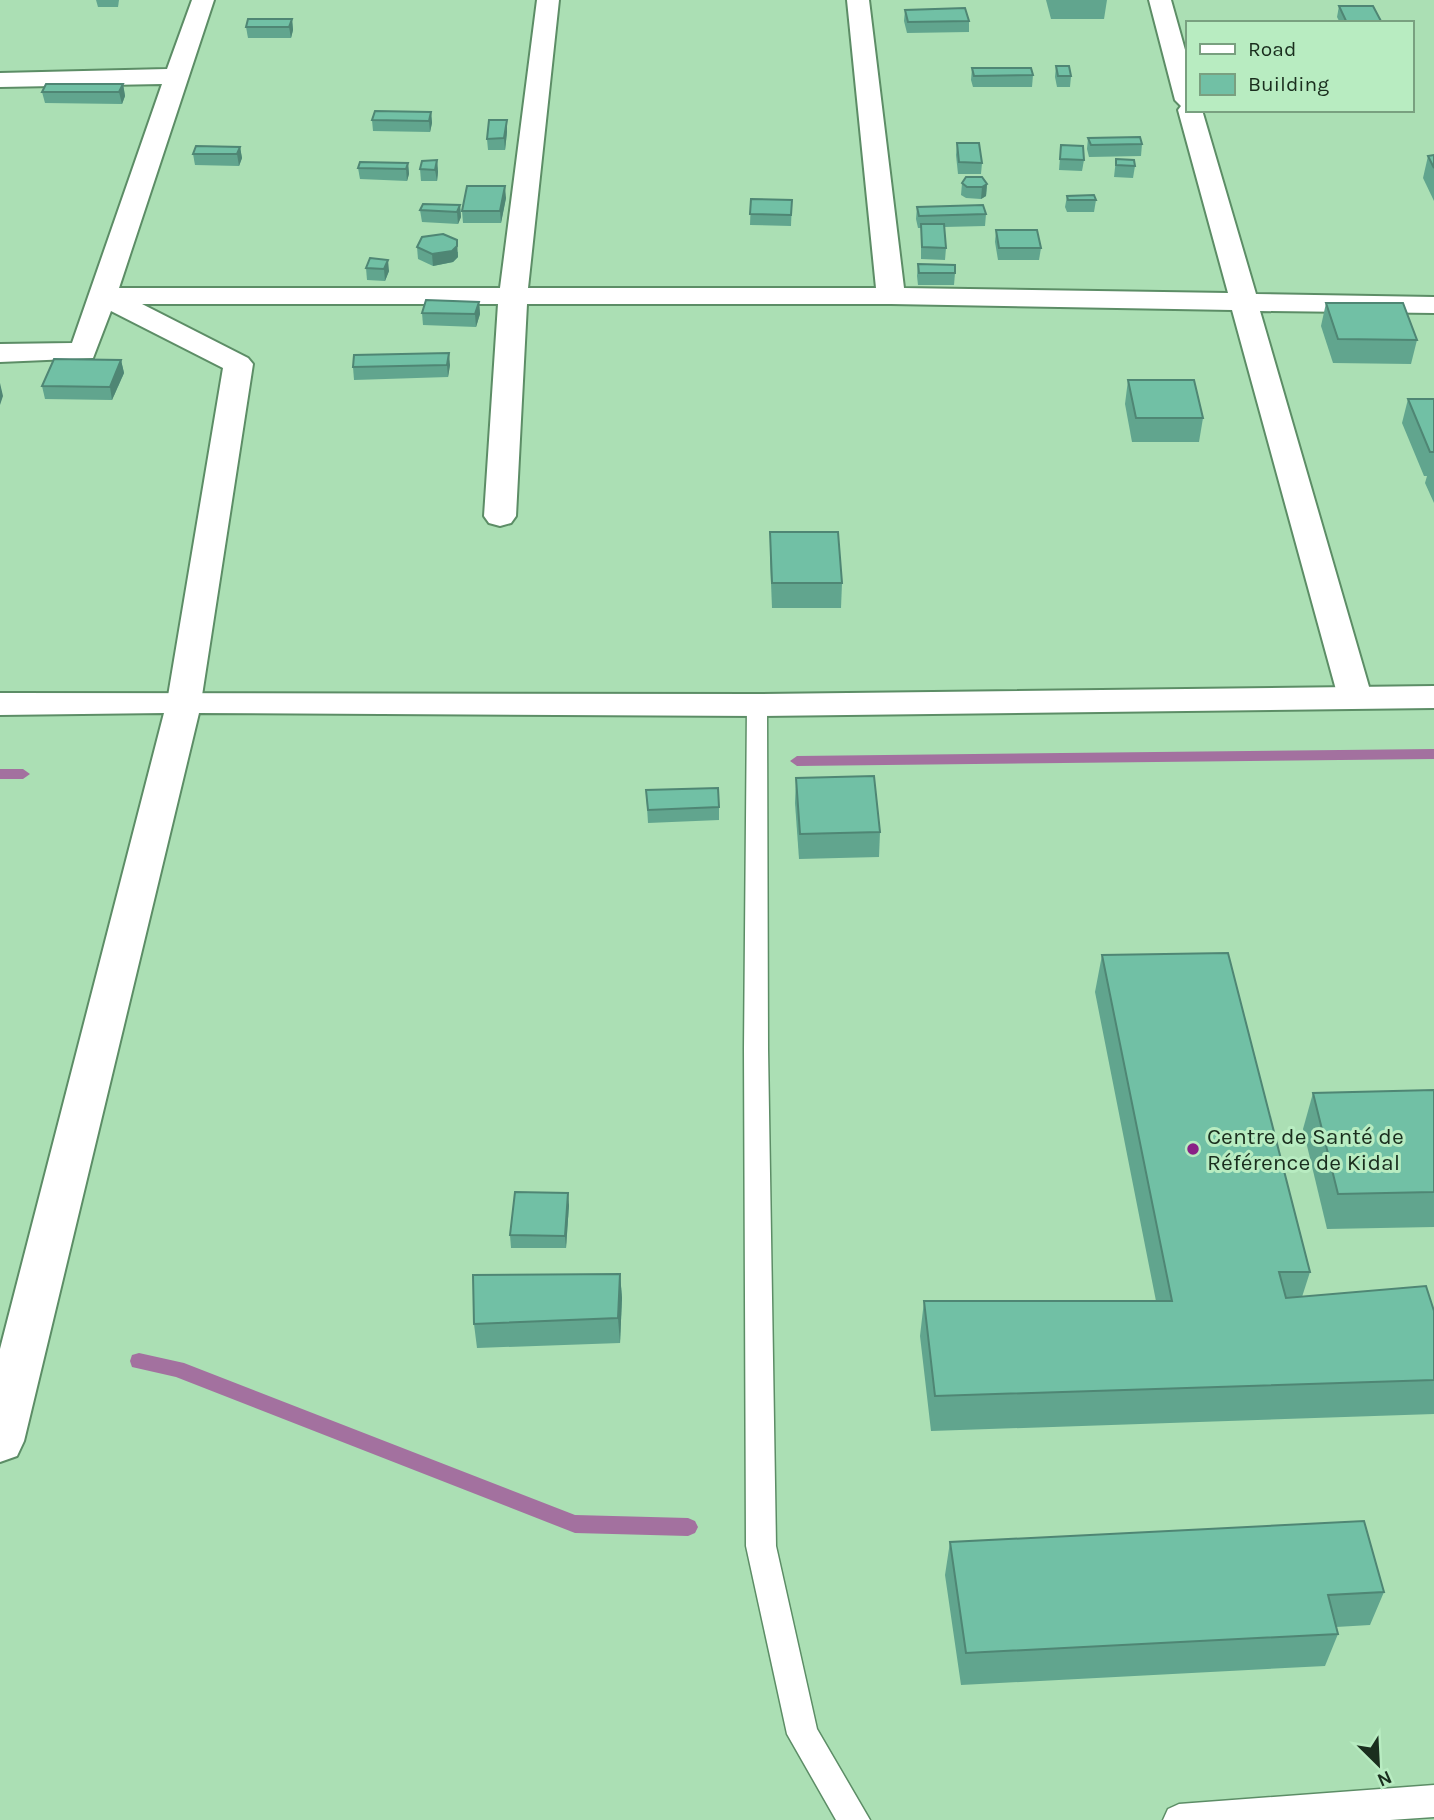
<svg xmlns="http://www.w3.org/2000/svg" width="1434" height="1820" font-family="Karla,sans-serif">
<rect width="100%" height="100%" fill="#abdfb4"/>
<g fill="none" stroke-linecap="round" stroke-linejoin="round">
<!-- stream -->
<g fill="#a3719f" fill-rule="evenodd">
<polygon points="1434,749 1434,759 797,766 790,761 797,756"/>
<polygon points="0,769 23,769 30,774 23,779 0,779"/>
<polygon points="139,1353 184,1363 575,1515 688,1518 695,1521 698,1527 695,1533 688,1536 575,1533 176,1377 132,1367 130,1361 132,1355"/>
</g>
<defs>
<g id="service">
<polygon points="757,698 767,705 768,1049 776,1546 817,1729 870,1820 836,1820 787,1734 746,1546 744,1049 747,705"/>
<polygon points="1434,1785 1434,1817 1390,1820 1163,1820 1168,1809 1179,1804"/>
</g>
<polygon id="minor" points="192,0 214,0 119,288 500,288 537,0 559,0 528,288 876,288 847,0 869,0 904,288 1228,293 1178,110 1181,106 1175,100 1149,0 1171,0 1187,57 1187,110 1202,110 1256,294 1434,297 1434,313 1260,311 1372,697 1367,705 1355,708 1343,705 1338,697 1232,310 891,304 527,304 516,516 511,523 500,526 489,523 484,516 498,304 142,304 248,358 253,364 201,702 196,710 184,713 172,710 167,702 223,368 111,311 93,358 0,362 0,344 72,343 162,84 0,87 0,73 167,69"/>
<polygon id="tertiary" points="1434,686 1434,708 757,716 199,713 24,1441 17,1456 0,1462 0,1349 164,713 0,715 0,693 757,694"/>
</defs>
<!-- service casing -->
<use href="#service" stroke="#5c8d66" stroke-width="3"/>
<!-- minor casing -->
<use href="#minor" stroke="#5c8d66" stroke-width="4"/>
<!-- tertiary casing -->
<use href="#tertiary" stroke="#5c8d66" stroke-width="4"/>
<!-- service -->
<use href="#service" fill="#fff" fill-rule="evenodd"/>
<!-- minor -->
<use href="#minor" fill="#fff" fill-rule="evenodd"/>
<!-- tertiary -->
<use href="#tertiary" fill="#fff" fill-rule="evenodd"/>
</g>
<!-- wall -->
<g fill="#61a58e">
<polygon points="96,0 119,0 118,7 98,7"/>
<polygon points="1046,0 1107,0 1104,19 1051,19"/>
<polygon points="1339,6 1382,23 1340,23 1337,17"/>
<polygon points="905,10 969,21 969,32 907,33 904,21"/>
<polygon points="292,19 293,30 291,38 248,38 246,27"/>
<polygon points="1056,66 1071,76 1070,87 1057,87 1055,77"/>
<polygon points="972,68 1033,75 1032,87 973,87 971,80"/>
<polygon points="123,84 125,96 122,104 45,103 42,92"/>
<polygon points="431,112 432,123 430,132 373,131 372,120"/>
<polygon points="507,120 507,132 505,150 488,150 487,139"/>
<polygon points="1088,138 1142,144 1141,156 1089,157 1087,149"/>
<polygon points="957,143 982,163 981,174 958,174 956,155"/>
<polygon points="1061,145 1084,160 1082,171 1059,170"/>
<polygon points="240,147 242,158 239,166 195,165 193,154"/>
<polygon points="1434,155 1434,201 1423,178 1428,156"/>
<polygon points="1116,159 1135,166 1133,178 1114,177"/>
<polygon points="437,160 438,172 437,181 421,181 420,169"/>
<polygon points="408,163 409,174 407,181 360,179 358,168"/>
<polygon points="962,183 987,184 986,196 981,199 966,198 961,195"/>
<polygon points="1067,196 1096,200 1094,212 1067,212 1065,207"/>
<polygon points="506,198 501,223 463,223 462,211"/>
<polygon points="751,199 792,200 791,226 750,225"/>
<polygon points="460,205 461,217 458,224 422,222 420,210"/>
<polygon points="917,207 986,214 985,226 944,227 946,248 945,260 921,259 921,228 918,228 916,219"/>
<polygon points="996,230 1041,248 1039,260 998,260 995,242"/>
<polygon points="417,247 458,252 458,257 453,262 433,266 418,259"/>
<polygon points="370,258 389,271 385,281 367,280 366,268"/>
<polygon points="918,264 955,273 954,285 918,285 917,276"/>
<polygon points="479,302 480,314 476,327 423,325 422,313"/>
<polygon points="1326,303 1417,340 1411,364 1333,363 1321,326"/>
<polygon points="121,360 124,373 112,400 45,399 42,386"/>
<polygon points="450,365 448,377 354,380 353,367"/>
<polygon points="1128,380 1203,418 1199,442 1132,442 1125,404"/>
<polygon points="1408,399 1434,399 1434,503 1425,483 1427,476 1424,476 1402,423"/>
<polygon points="770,532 842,583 841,608 772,608 770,557"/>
<polygon points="796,778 880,832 879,857 799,859 795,803"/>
<polygon points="646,790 719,807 719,820 648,823"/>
<polygon points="1102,955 1310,1272 1302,1297 1434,1311 1434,1414 931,1431 920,1336 924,1301 1156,1301 1095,992"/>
<polygon points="1434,1090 1434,1227 1327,1229 1303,1129 1313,1093"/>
<polygon points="569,1205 566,1248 511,1248 510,1235"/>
<polygon points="620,1274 622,1298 620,1343 477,1348 474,1324"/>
<polygon points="950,1542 1384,1592 1370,1625 1336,1627 1338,1634 1325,1666 961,1685 945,1575"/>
</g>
<!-- shaded-wall -->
<g fill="#4f8674">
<polygon points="292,19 293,30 291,38 289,27"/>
<polygon points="123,84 125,96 122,104 119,92"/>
<polygon points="431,112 432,123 430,132 429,121"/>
<polygon points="507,120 507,132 505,150 504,138"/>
<polygon points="240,147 242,158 239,166 237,154"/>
<polygon points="437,160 438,172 437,181 435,170"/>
<polygon points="408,163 409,174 407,181 406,169"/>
<polygon points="987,184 986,196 981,199 982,187"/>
<polygon points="505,186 506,198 501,223 500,211"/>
<polygon points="460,205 461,217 458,224 457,212"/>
<polygon points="457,240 458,257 453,262 433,266 432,254"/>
<polygon points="388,260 389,271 385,281 384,269"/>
<polygon points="479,302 480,314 476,327 475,314"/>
<polygon points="449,353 450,365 448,377 447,365"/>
<polygon points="121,360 124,373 112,400 110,387"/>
<polygon points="0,383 3,396 0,405"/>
<polygon points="568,1193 569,1205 566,1248 565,1236"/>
<polygon points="620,1274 622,1298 620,1343 618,1318"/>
</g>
<!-- building -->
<g fill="#71c0a5" stroke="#4f8674" stroke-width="2">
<polygon points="1339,6 1373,6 1382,23 1347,23"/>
<polygon points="965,8 969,21 908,22 905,10"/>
<polygon points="248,19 292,19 289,27 246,27"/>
<polygon points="1056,66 1069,66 1071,76 1058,76"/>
<polygon points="972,68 1031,68 1033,75 974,76"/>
<polygon points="46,84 123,84 119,92 42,92"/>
<polygon points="375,111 431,112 429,121 372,120"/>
<polygon points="489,120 507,120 504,138 487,139"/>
<polygon points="1140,137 1142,144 1091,145 1088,138"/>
<polygon points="957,143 979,143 982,163 959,162"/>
<polygon points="1061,145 1083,146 1084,160 1060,159"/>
<polygon points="196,146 240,147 237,154 193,154"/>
<polygon points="1434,155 1434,168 1428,156"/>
<polygon points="1116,159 1134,160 1135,166 1116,165"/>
<polygon points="437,160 435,170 420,169 422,161"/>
<polygon points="360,162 408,163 406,169 358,168"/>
<polygon points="966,177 982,177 987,184 982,187 967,187 962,183"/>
<polygon points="467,186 505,186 500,211 462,211"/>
<polygon points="1094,195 1096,200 1068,200 1067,196"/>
<polygon points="751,199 792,200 791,215 750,214"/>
<polygon points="423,204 460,205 457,212 420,210"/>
<polygon points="983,205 986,214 919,216 917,207"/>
<polygon points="921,224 944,224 946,248 922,247"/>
<polygon points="996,230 1037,230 1041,248 999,248"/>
<polygon points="443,234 457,240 457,246 452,251 432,254 417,247 422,237"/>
<polygon points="370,258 388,260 384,269 366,268"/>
<polygon points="918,264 955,265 955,273 919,273"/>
<polygon points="426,300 479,302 475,314 422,313"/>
<polygon points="1326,303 1403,303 1417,340 1338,339"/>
<polygon points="449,353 447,365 353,367 354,355"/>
<polygon points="54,359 121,360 110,387 42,386"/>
<polygon points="1128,380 1194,380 1203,418 1136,418"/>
<polygon points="1408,399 1434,399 1434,452 1430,452"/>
<polygon points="770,532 838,532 842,583 772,583"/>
<polygon points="874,776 880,832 800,834 796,778"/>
<polygon points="718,788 719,807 648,810 646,790"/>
<polygon points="1228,953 1310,1272 1279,1272 1286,1298 1426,1286 1434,1311 1434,1380 935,1396 924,1301 1172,1301 1102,955"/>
<polygon points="1434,1090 1434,1192 1338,1194 1313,1093"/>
<polygon points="515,1192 568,1193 565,1236 510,1235"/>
<polygon points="620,1274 618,1318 474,1324 473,1275"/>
<polygon points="1364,1521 1384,1592 1328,1595 1338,1634 966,1653 950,1542"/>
</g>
<!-- markers -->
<circle fill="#892086" stroke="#b8ecc1" stroke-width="2.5" cx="1193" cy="1149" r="7"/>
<g text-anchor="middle" stroke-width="6" stroke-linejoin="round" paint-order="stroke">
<!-- poi labels -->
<g font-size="23" fill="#1a2e1e" stroke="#b8ecc1" text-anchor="start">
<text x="1207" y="1144">Centre de Santé de<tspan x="1207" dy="26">Référence de Kidal</tspan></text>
</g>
</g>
<!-- legend -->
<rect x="1186" y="21" width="228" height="91" fill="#b8ecc1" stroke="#79a080" stroke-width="2"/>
<rect x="1200" y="44" width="35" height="10" fill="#ffffff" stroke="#79a080" stroke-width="2"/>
<text x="1248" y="56" font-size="21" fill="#1a2e1e">Road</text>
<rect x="1200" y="74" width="35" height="21" fill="#71c0a5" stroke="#79a080" stroke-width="2"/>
<text x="1248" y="91" font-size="21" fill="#1a2e1e">Building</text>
<!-- north arrow -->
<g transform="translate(1378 1764) rotate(156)" stroke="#b8ecc1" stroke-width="5" paint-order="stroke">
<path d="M0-5L12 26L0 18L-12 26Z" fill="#1a2e1e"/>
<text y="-10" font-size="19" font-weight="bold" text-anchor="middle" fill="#1a2e1e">N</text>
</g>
</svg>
